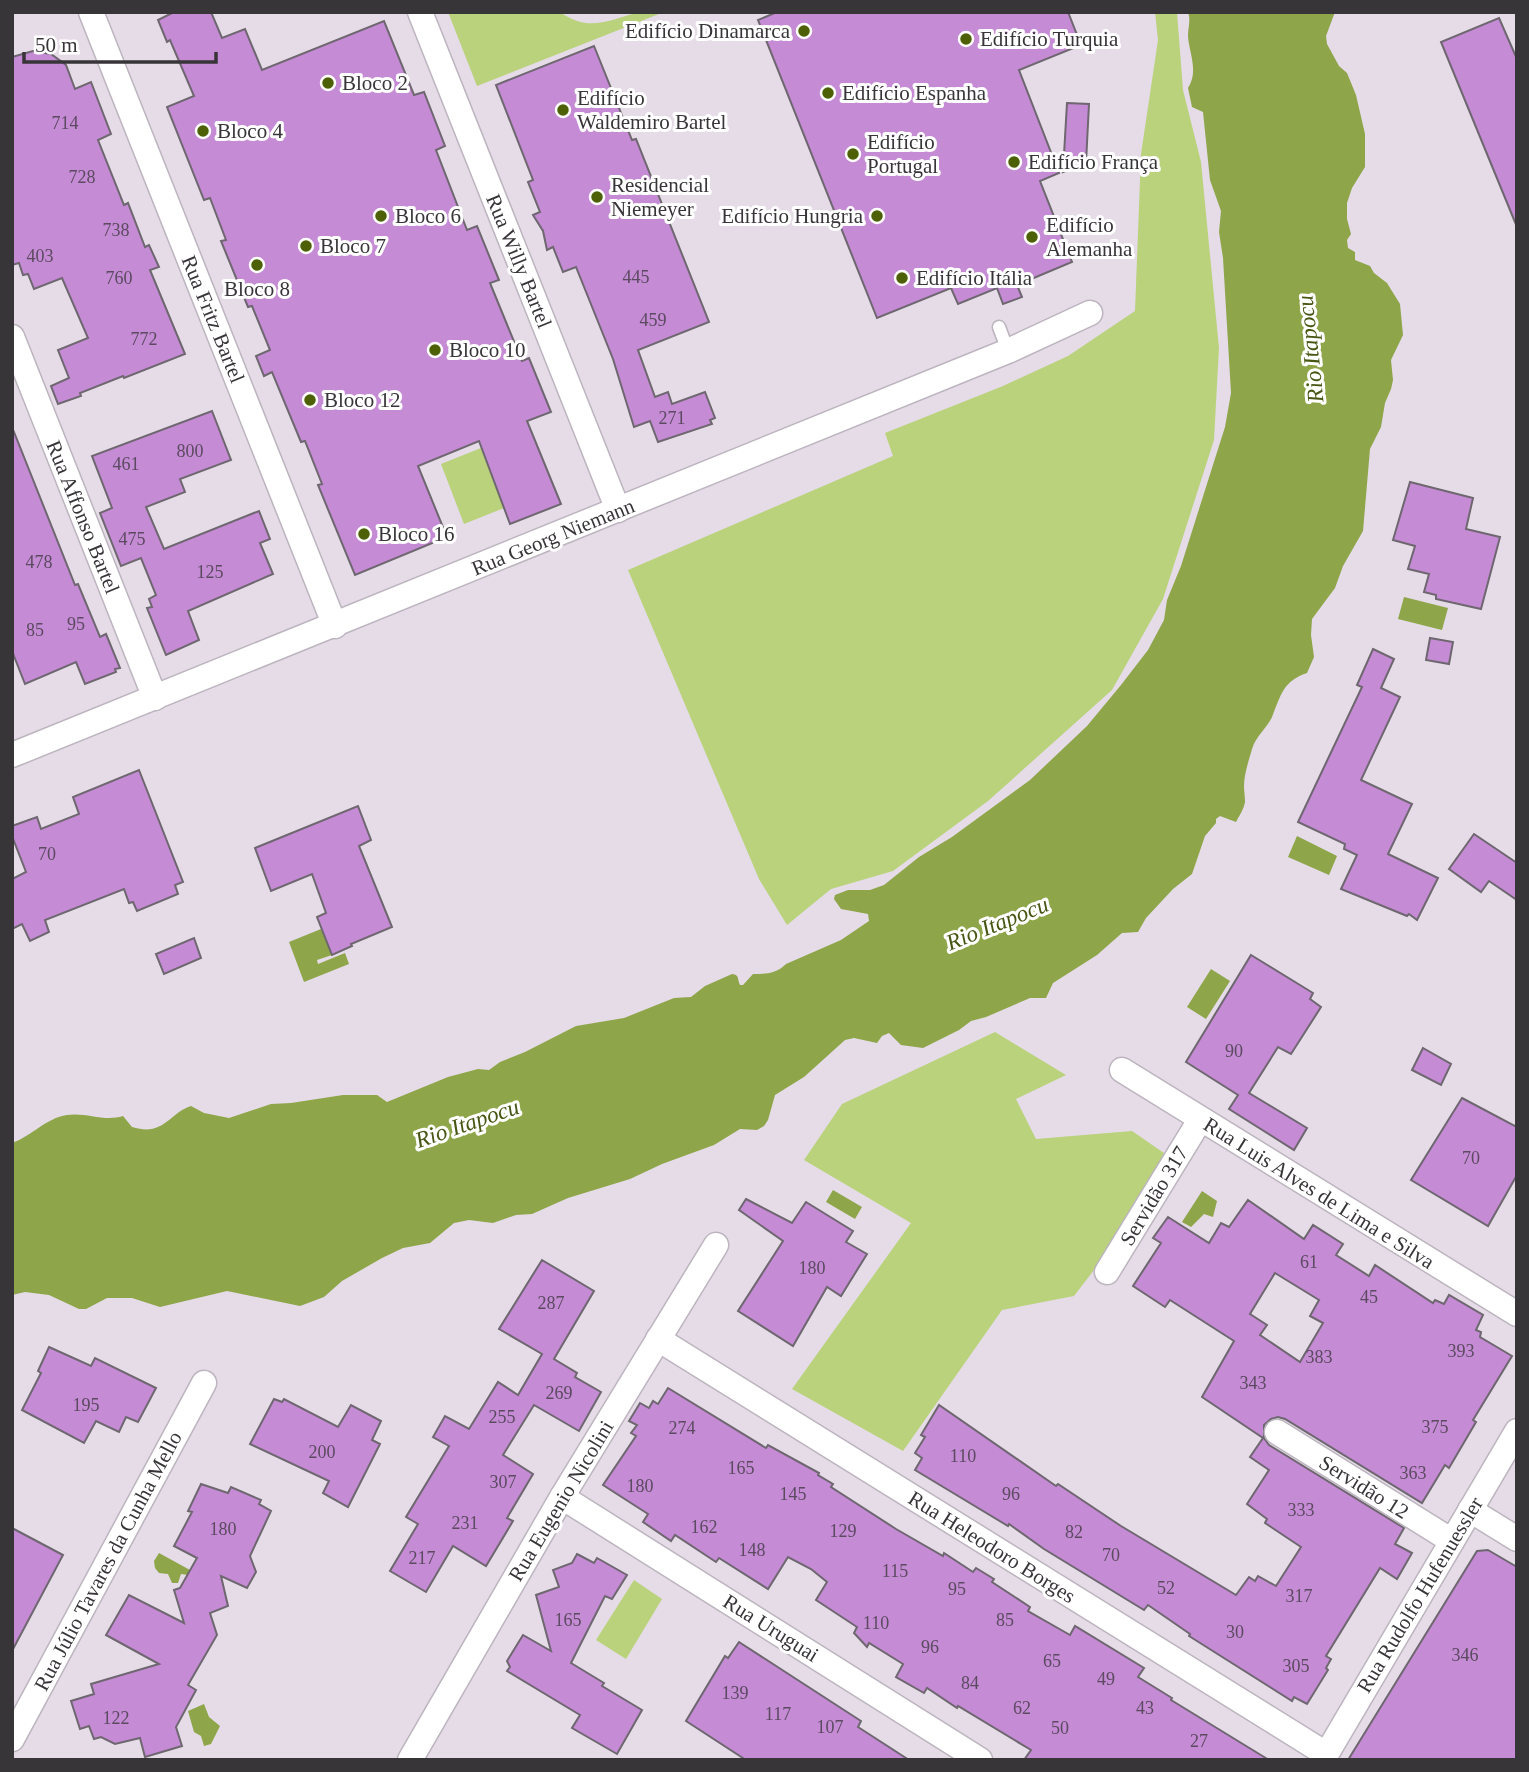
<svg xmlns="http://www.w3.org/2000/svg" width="1529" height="1772" font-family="Georgia,serif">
<rect width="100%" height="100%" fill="#e5dce7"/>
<!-- green -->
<g fill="#bad27c">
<path d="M448 12H560C588 32 607 21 636 13 644 11 655 12 664 12L477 86Z"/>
<polygon points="1155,12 1177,12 1183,90 1201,162 1219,348 1214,440 1163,599 1112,690 988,801 893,871 831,889 787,925 759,879 628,570 893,456 885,433 1003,386 1068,356 1135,311 1141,154 1158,40"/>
<polygon points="481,448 504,508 464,524 441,464"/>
<polygon points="995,1032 1066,1075 1016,1099 1036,1139 1132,1131 1177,1162 1074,1296 1002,1310 903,1451 792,1389 911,1223 804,1160 842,1104"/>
<polygon points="634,1580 662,1599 626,1659 596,1640"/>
</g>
<!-- water -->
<g fill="#8ea549">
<path d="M1188 12H1335L1326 36 1327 44 1339 66 1347 73 1356 95 1365 134V167L1352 188 1347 203V219L1351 234 1347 240 1348 248 1355 252V260L1370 266 1374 273 1387 283 1400 304 1403 335 1391 360 1393 380 1391 389 1385 403 1381 427 1370 449 1363 531 1343 566 1335 588 1312 619 1311 635 1314 657 1307 673C1283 681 1281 695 1272 717 1267 728 1256 736 1252 749 1249 760 1244 774 1244 786 1244 791 1245 797 1245 802 1244 809 1239 816 1236 822L1220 816 1216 819V823L1205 836 1192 874 1173 889 1146 918 1138 932 1122 933 1097 955 1053 983 1046 998H1030L986 1017 971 1021 959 1030 923 1048 901 1045 889 1033 882 1036 877 1043 854 1038 845 1040 804 1077 775 1095 768 1120 764 1126 757 1130 740 1129 714 1145 662 1164 630 1179 568 1198 532 1214 516 1215 493 1223 469 1220 454 1223 430 1243 403 1248 382 1258 342 1281 324 1297 300 1306 227 1291 160 1307 132 1298H107L86 1309H79L49 1295 25 1292 12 1295V1143C32 1136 46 1118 67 1115 86 1112 104 1122 123 1116L132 1127C164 1137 169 1113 191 1106L204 1113 229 1118 271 1104 291 1103 343 1095H377L387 1102 448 1077 478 1069 489 1070 500 1062 525 1052 576 1026 624 1018 674 998 691 997 705 986 732 974C740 975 737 979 740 985H743L753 974C766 974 776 974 786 964L841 940 869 921 868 914 841 909 834 899 835 895 848 890H870L884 885 919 857 952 837 1030 780 1087 726 1121 685 1148 650 1164 620 1167 600 1181 566 1225 427 1231 393 1223 258 1219 232 1221 211 1210 180 1203 112 1192 107 1188 88C1199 71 1189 53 1188 36 1188 27 1191 21 1188 12Z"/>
<polygon points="1404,597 1448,608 1442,630 1398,619"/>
<polygon points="1297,836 1337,856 1329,875 1288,857"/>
<polygon points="321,929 332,955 317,960 318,964 345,953 349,964 304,982 289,942"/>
<polygon points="1211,969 1230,981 1206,1019 1187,1007"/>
<polygon points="833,1190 862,1207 855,1219 826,1202"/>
<polygon points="1202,1191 1217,1201 1213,1217 1204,1214 1191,1227 1182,1222"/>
<polygon points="159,1553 190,1570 188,1575 181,1574 178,1583 172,1583 168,1574 159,1573 155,1568 154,1561"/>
<polygon points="204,1704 209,1717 220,1726 211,1744 204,1746 201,1736 194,1732 188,1711"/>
</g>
<!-- building -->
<g fill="#c58bd5" stroke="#6e6770" stroke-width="2" fill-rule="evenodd">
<polygon points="174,12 211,12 222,38 245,29 262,70 384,21 414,95 424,92 445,146 436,150 467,230 477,226 499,280 490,283 522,361 529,358 551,412 527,421 561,504 510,524 479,441 418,466 447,537 355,575 318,485 322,484 305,441 301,442 272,372 264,376 256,356 270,350 252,306 248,307 221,241 226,240 210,198 204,200 167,107 194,96 170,40 167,42 158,20"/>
<polygon points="777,12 1068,12 1081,45 1019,70 1059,173 1040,181 1072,262 1017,285 1022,297 1003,304 997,288 958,304 951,288 877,318 758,20"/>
<polygon points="1499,18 1517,59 1517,227 1441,42"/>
<polygon points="594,46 632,140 636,139 709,322 638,350 655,397 668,392 672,404 705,392 715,418 710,420 712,424 658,442 650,421 634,427 613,359 576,267 563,272 553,247 547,250 543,231 533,215 540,212 528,182 533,180 496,85"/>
<polygon points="33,51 51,54 66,65 75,89 91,82 111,134 98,140 124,205 128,203 145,247 149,245 159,267 150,270 185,354 124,378 123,376 80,393 81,396 58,404 51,386 69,378 58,350 88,338 62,278 34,289 28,274 23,275 19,263 12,265 12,57"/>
<polygon points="1067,103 1089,104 1086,163 1063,172"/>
<polygon points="212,411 231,460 180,479 185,492 146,507 164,549 259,511 270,539 260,543 273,574 188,611 199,640 166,655 147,608 152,607 149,599 156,595 141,558 121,566 100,513 112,508 92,456"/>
<polygon points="12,427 75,585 78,584 100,637 106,634 120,668 115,669 116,672 85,684 76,662 25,684 12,651"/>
<polygon points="1410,482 1473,498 1466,529 1500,537 1481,609 1436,599 1436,595 1424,592 1429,574 1408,569 1415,546 1393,540"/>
<polygon points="1430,638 1453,642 1449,664 1426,660"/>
<polygon points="1373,649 1394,659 1381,688 1400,697 1361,780 1412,804 1388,854 1438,878 1417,920 1409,914 1407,916 1341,889 1357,855 1344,849 1345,844 1298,822 1362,687 1357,685"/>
<polygon points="139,770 183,882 175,885 178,894 137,911 133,902 129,903 124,889 45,920 49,932 30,941 22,924 12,929 12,879 26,872 12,836 12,826 37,817 41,829 79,814 73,797"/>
<polygon points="358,806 371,840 359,846 392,927 351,944 352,946 332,955 317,917 326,913 312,874 271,891 255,848"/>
<polygon points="1474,834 1517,863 1517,900 1489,881 1481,892 1449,869"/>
<polygon points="194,938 201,958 164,974 156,954"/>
<polygon points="1251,955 1313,993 1310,999 1321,1007 1291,1054 1278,1047 1249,1093 1307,1128 1294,1150 1229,1109 1238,1095 1186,1062"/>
<polygon points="1423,1048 1451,1064 1441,1085 1412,1070"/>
<polygon points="1462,1098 1517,1127 1517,1175 1488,1226 1411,1180"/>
<polygon points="746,1199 792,1223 806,1202 853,1231 846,1242 867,1254 841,1296 827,1287 793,1346 738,1311 783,1241 739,1210"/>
<path d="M1248 1200 1304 1239 1313 1225 1343 1244 1336 1255 1369 1276 1375 1265 1433 1303 1435 1300 1444 1304 1449 1295 1483 1315 1476 1330 1481 1332 1480 1337 1512 1356 1473 1420 1476 1422 1449 1468 1445 1465 1422 1503 1285 1419 1278 1417 1271 1419 1264 1425V1438L1269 1445 1404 1528 1395 1544 1412 1553 1397 1579 1380 1568 1326 1656 1331 1659 1326 1668 1328 1670 1307 1704 1294 1697 1292 1701 1189 1636 1190 1634 1148 1605 1144 1610 1044 1549 1009 1524 1008 1526 915 1470 922 1458 915 1453 925 1437 921 1435 939 1405 1056 1486 1058 1484 1121 1526 1236 1595 1249 1577 1255 1581 1258 1576 1276 1586 1301 1547 1265 1523 1267 1519 1247 1504 1269 1470 1250 1457 1263 1438 1202 1397 1234 1341 1170 1300 1165 1307 1133 1286 1161 1243 1153 1238 1168 1217 1209 1243 1221 1223 1229 1227ZM1275 1273 1319 1300 1310 1316 1323 1323 1300 1362 1260 1335 1267 1325 1250 1314Z"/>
<polygon points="542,1260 594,1291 554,1359 577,1373 575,1377 601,1392 579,1431 534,1405 503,1455 533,1474 507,1518 513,1521 486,1566 453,1546 426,1592 390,1571 418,1524 406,1517 449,1446 433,1437 445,1416 469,1429 498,1382 518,1395 542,1354 499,1329"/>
<polygon points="49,1347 91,1366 95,1358 156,1388 138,1422 126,1417 119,1432 96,1421 84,1443 22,1410 41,1373 38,1371"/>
<polygon points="668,1388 766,1448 768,1445 819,1473 818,1475 833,1484 831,1487 896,1529 943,1556 944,1553 973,1572 976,1568 994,1579 992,1582 1030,1607 1028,1611 1070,1635 1075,1626 1144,1668 1138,1677 1172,1698 1171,1700 1269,1760 1024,1760 1031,1750 958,1706 957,1708 927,1688 924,1693 896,1677 903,1664 869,1643 867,1647 854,1633 857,1627 816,1600 827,1582 811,1569 788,1557 768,1589 719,1558 716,1562 675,1535 671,1541 643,1522 648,1514 603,1485 636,1436 631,1433 637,1425 629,1421 640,1403 649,1408 653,1401 658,1404"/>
<polygon points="274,1399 282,1402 284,1399 338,1427 351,1405 381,1421 372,1440 380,1444 348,1507 323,1493 329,1481 250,1444"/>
<polygon points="201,1484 228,1493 231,1487 261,1500 259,1504 271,1511 250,1556 256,1572 247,1588 221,1576 228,1606 210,1613 217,1635 188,1685 196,1690 176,1727 182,1746 145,1757 140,1738 115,1744 101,1737 94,1739 89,1726 80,1729 71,1701 94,1694 91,1684 159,1664 106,1635 129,1595 184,1623 174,1590 180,1588 197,1558 174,1546 192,1512 188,1511"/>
<polygon points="12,1528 63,1555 12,1651"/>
<polygon points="1488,1550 1517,1567 1517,1760 1348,1760 1477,1551"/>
<polygon points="577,1554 594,1563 597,1558 627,1575 612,1599 605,1596 571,1663 604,1683 602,1686 642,1710 617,1754 572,1728 580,1715 507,1671 510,1667 507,1661 523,1635 551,1651 536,1595 559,1587 553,1570 572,1563"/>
<polygon points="739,1642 861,1721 858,1727 909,1760 746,1760 686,1721 725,1656 728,1658"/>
</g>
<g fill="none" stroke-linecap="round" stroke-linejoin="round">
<defs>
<polyline id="lane" points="999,327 1008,351"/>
<g id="street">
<polyline points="91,12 335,626"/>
<polyline points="420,12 618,510"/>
<polyline points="12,337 155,698"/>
<polyline points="12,755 1008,351 1090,313"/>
<polyline points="1122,1070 1517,1314"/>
<polyline points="1107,1272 1200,1120"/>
<polyline points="658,1339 1326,1754"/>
<polyline points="1277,1432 1452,1541"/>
<polyline points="562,1497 980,1760"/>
<polyline points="1470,1510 1517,1539"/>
<polyline points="12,1739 204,1383"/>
<polyline points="410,1760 562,1497 716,1245"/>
<polyline points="1323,1760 1517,1431"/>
</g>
</defs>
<!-- lane casing -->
<use href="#lane" stroke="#bcb4be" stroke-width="15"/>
<!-- street casing -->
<use href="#street" stroke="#bcb4be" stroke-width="27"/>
<!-- lane -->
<use href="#lane" stroke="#fff" stroke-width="12"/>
<!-- street -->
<use href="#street" stroke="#fff" stroke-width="24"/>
</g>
<!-- markers -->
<g fill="#4e6006" stroke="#fff" stroke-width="2.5">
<circle cx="804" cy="31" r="7"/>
<circle cx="966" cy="39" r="7"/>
<circle cx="328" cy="83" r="7"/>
<circle cx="828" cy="93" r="7"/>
<circle cx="563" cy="110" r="7"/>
<circle cx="203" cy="131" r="7"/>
<circle cx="853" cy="154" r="7"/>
<circle cx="1014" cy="162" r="7"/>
<circle cx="597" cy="197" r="7"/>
<circle cx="381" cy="216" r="7"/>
<circle cx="877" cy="216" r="7"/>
<circle cx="1032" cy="237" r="7"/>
<circle cx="306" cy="246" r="7"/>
<circle cx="257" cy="265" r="7"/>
<circle cx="902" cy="278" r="7"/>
<circle cx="435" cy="350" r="7"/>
<circle cx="310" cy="400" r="7"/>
<circle cx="364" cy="534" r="7"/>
</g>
<g text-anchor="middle" stroke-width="6" stroke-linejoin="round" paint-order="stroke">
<!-- number labels -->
<g font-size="18" fill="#5b4a60">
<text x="65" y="129">714</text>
<text x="82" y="183">728</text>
<text x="116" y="236">738</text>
<text x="40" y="262">403</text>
<text x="636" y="283">445</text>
<text x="119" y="284">760</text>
<text x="653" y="326">459</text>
<text x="144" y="345">772</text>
<text x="672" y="424">271</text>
<text x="190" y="457">800</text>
<text x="126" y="470">461</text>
<text x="132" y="545">475</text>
<text x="39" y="568">478</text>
<text x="210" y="578">125</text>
<text x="76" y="630">95</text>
<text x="35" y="636">85</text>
<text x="47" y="860">70</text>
<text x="1234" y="1057">90</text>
<text x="1471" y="1164">70</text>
<text x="1309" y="1268">61</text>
<text x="812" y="1274">180</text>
<text x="1369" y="1303">45</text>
<text x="551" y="1309">287</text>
<text x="1461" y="1357">393</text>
<text x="1319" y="1363">383</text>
<text x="1253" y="1389">343</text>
<text x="559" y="1399">269</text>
<text x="86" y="1411">195</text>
<text x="502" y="1423">255</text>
<text x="1435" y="1433">375</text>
<text x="682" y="1434">274</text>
<text x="322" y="1458">200</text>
<text x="963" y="1462">110</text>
<text x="741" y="1474">165</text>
<text x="1413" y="1479">363</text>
<text x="503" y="1488">307</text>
<text x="640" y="1492">180</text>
<text x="793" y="1500">145</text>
<text x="1011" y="1500">96</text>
<text x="1301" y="1516">333</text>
<text x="465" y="1529">231</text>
<text x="704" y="1533">162</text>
<text x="223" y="1535">180</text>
<text x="843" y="1537">129</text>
<text x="1074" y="1538">82</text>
<text x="752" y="1556">148</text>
<text x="1111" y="1561">70</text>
<text x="422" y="1564">217</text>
<text x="895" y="1577">115</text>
<text x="1166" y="1594">52</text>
<text x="957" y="1595">95</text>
<text x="1299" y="1602">317</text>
<text x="568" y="1626">165</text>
<text x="1005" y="1626">85</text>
<text x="876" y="1629">110</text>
<text x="1235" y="1638">30</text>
<text x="930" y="1653">96</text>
<text x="1465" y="1661">346</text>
<text x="1052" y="1667">65</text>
<text x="1296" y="1672">305</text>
<text x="1106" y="1685">49</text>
<text x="970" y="1689">84</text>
<text x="735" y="1699">139</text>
<text x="1022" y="1714">62</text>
<text x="1145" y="1714">43</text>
<text x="778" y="1720">117</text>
<text x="116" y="1724">122</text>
<text x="830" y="1733">107</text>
<text x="1060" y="1734">50</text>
<text x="1199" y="1747">27</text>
</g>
<!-- poi labels -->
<g font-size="21" fill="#383539" stroke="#fff" text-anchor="start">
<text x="790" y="38" text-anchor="end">Edifício Dinamarca</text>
<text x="980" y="46">Edifício Turquia</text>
<text x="342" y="90">Bloco 2</text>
<text x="842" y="100">Edifício Espanha</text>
<text x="577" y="105">Edifício<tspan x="577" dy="24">Waldemiro Bartel</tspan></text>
<text x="217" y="138">Bloco 4</text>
<text x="867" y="149">Edifício<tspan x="867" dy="24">Portugal</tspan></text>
<text x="1028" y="169">Edifício França</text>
<text x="611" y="192">Residencial<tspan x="611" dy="24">Niemeyer</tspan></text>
<text x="395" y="223">Bloco 6</text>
<text x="863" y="223" text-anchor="end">Edifício Hungria</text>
<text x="1046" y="232">Edifício<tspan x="1046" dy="24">Alemanha</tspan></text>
<text x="320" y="253">Bloco 7</text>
<text x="916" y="285">Edifício Itália</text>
<text x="257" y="296" text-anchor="middle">Bloco 8</text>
<text x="449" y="357">Bloco 10</text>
<text x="324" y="407">Bloco 12</text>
<text x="378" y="541">Bloco 16</text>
</g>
<!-- street labels -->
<g font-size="21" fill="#383539" stroke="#fff">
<text transform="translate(519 261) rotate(68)" y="7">Rua Willy Bartel</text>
<text transform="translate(213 319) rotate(68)" y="7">Rua Fritz Bartel</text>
<text transform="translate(83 517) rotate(68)" y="7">Rua Affonso Bartel</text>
<text transform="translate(553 537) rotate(-22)" y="7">Rua Georg Niemann</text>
<text transform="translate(1319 1193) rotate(32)" y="7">Rua Luis Alves de Lima e Silva</text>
<text transform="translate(1154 1196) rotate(-59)" y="7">Servidão 317</text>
<text transform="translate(1364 1487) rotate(32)" y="7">Servidão 12</text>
<text transform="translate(561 1501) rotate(-59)" y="7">Rua Eugenio Nicolini</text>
<text transform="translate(992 1547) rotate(32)" y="7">Rua Heleodoro Borges</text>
<text transform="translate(108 1561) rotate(-62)" y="7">Rua Júlio Tavares da Cunha Mello</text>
<text transform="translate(1420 1595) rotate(-59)" y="7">Rua Rudolfo Hufenuessler</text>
<text transform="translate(771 1628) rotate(32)" y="7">Rua Uruguai</text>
</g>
<!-- water labels -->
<g font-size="23" font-style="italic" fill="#475613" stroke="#fff">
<text transform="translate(1310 349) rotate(-96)" y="8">Rio Itapocu</text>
<text transform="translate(997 923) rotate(-22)" y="8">Rio Itapocu</text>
<text transform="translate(467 1123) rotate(-19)" y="8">Rio Itapocu</text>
</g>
</g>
<!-- border -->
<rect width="1529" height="1772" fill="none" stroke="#383539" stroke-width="28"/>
<!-- scale -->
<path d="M24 52v10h192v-10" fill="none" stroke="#383539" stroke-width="3.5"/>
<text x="35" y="52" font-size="21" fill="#383539" stroke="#ffffff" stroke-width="5" paint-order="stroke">50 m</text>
</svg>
